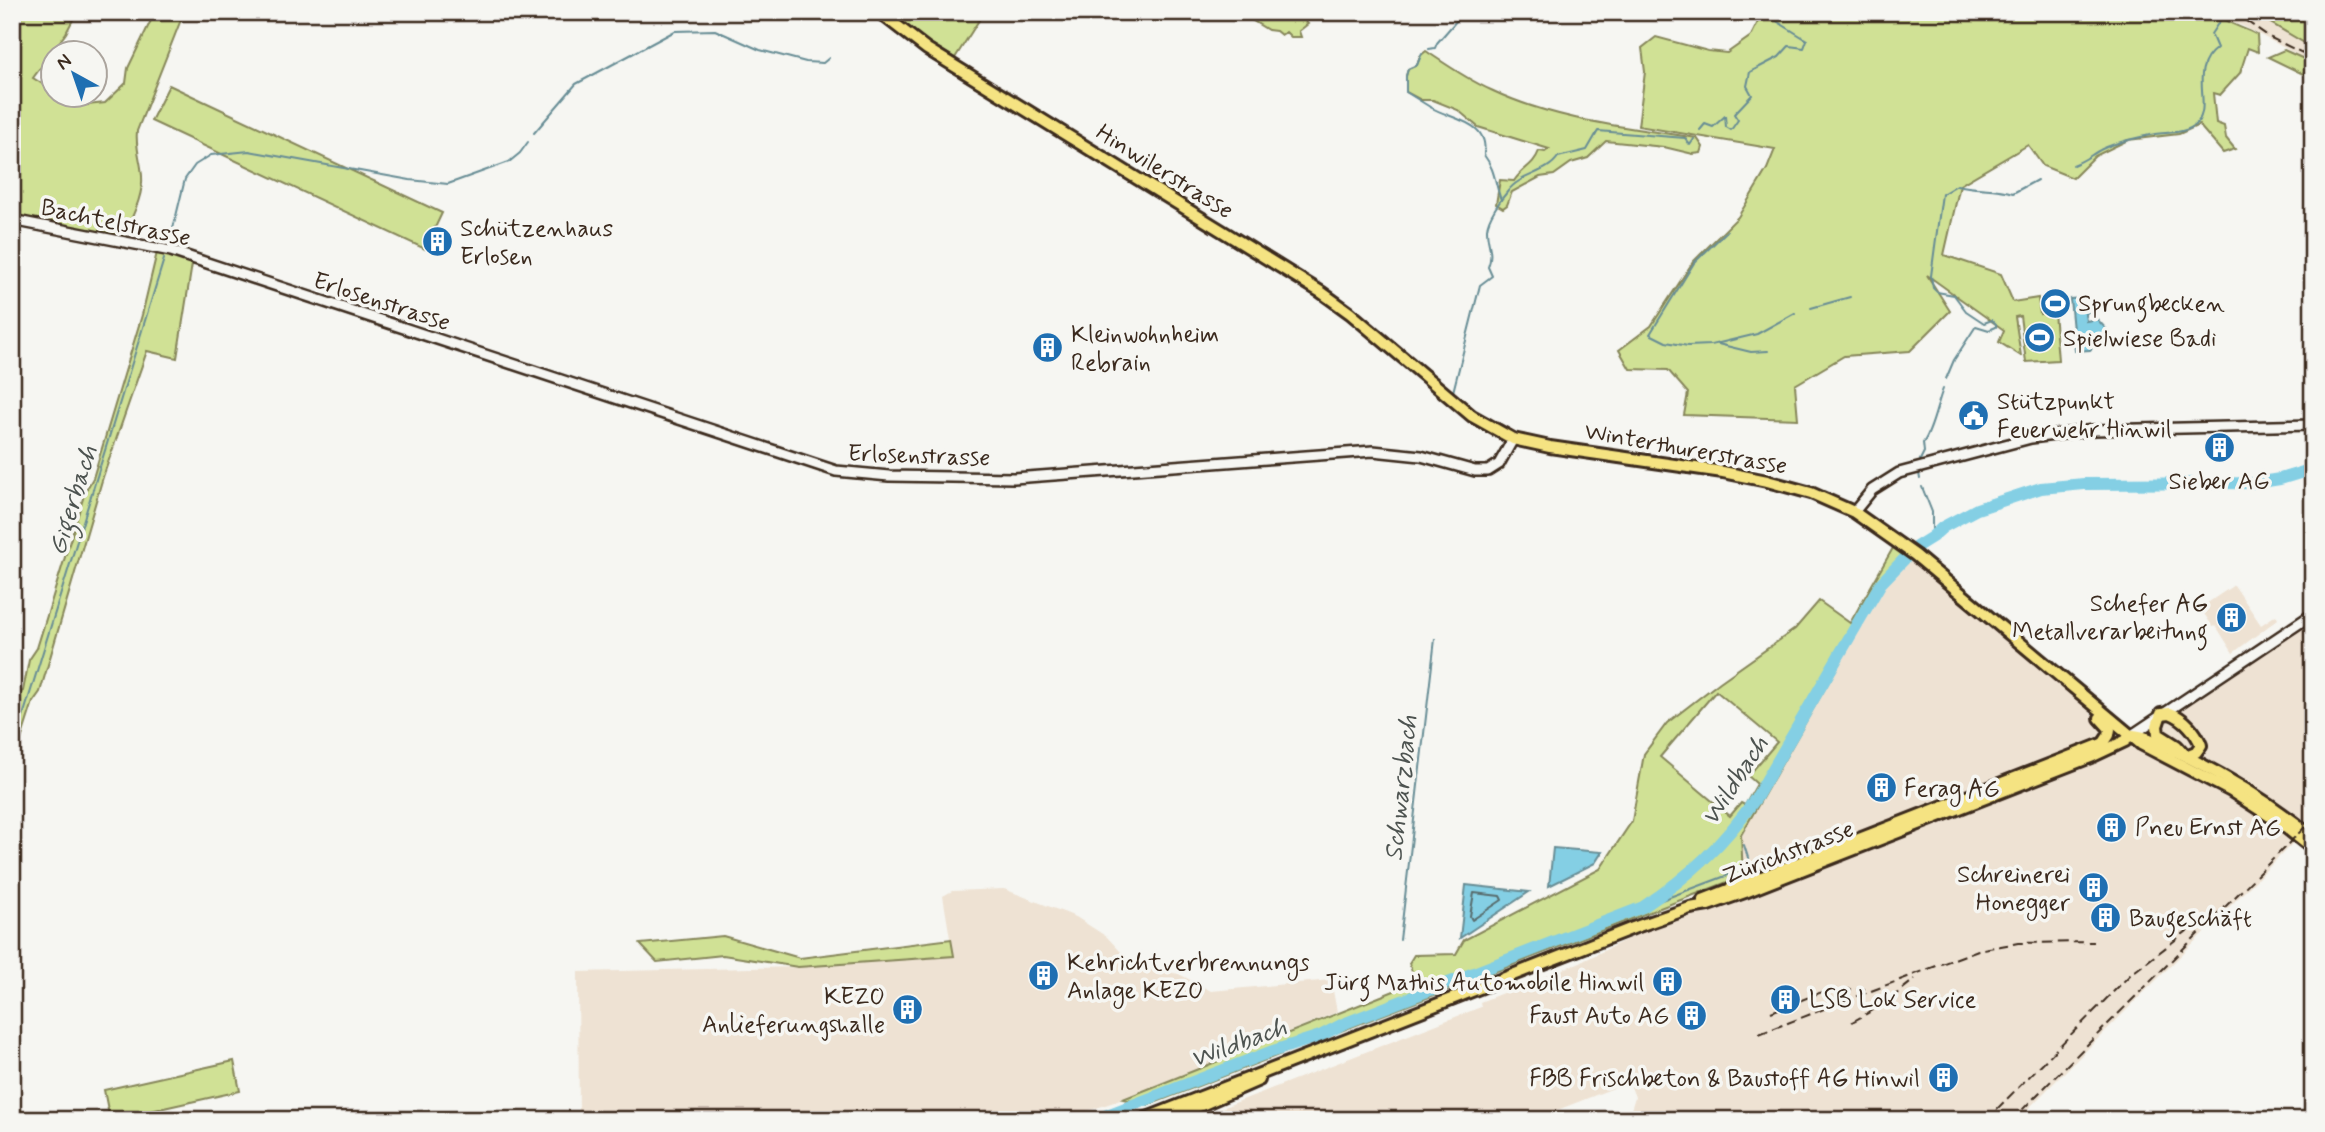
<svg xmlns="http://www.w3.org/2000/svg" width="2325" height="1132" font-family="Mynerve,sans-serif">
<rect width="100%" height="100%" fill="#f6f6f2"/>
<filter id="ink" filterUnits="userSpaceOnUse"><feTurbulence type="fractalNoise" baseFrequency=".0143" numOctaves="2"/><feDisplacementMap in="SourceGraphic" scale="14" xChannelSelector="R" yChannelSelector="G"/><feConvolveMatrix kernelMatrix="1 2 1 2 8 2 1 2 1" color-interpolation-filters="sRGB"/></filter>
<g filter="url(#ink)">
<!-- built -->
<g fill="#eee2d3">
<polygon points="2216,12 2252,12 2313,48 2313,63 2243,26 2221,19"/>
<polygon points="1915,555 2077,692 2104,733 2099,738 1743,876 1741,835 1886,583"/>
<polygon points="2234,585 2261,625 2276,615 2278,619 2233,653 2216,626 2213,627 2203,612 2205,610 2203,606"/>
<polygon points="2313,614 2313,817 2311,816 2290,836 2295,841 2017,1120 1630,1120 1629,1116 1635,1097 1629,1082 1532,1120 1347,1120 1344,1113 1338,1115 1339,1120 1191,1120 1481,1007 1480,1002 1583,961 1690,908 2093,756"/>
<polygon points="1004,889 1076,917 1107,937 1133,965 1179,974 1211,991 1331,980 1337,1012 1123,1099 1061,1120 579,1120 578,972 798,967 953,956 943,896 952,891"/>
</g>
<!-- green -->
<g fill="#d0e195" stroke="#86865a" stroke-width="2" fill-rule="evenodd">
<path d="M12 12H77L66 33 33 78 52 90V94L60 95 87 105 105 103 126 83 128 68 155 12H184L137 131C135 147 141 160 142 176 144 197 129 222 122 241L12 220Z"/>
<polygon points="888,12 978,12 981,17 955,58 922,38"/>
<polygon points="1246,12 1269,12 1270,15 1290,16 1295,19 1300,16 1308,24 1299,31 1301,37 1291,37 1286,32 1281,35 1276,31 1268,30 1245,16"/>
<path d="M1763 12H2216C2224 24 2244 27 2257 35L2258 52 2248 48 2240 73 2220 95 2213 93 2216 123 2224 126 2226 138 2235 149 2223 153 2199 125 2179 134 2128 140 2095 156 2073 178 2043 166 2028 145 1960 185 1944 255 2001 274 2013 302 2038 298 2040 314 2054 312 2058 360 2026 362 2020 316 2015 317 2021 356 1999 342 2004 330 1927 275 1950 311 1910 351 1844 356 1795 385 1798 419 1684 415 1688 393 1668 370 1630 369 1619 350 1651 326 1693 262 1738 217 1767 169 1775 149 1638 126 1645 72 1642 48 1656 37 1708 51 1727 53 1751 36Z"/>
<polygon points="2252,12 2313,12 2313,48"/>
<polygon points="2284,50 2313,63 2313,74 2303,74 2268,57"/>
<path d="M1426 51C1447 65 1468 80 1491 90 1556 121 1627 127 1697 138L1703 147 1701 153 1693 154 1664 147 1606 141 1588 158 1571 163 1554 175 1540 177 1512 192 1507 205 1503 208 1496 204 1500 180 1514 181C1523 167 1533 167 1539 151L1545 152 1549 149 1478 127 1458 110 1433 100H1421L1406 92V76L1408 69 1417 65 1420 56Z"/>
<polygon points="169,85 442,213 425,249 151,121"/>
<polygon points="158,248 193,258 177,358 147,351 103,477 40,692 33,702 12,768 12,695 23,691 29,660 37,648 85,492 93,478 142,315"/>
<path d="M1897 541 1915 555 1885 584 1741 835 1743 876 1149 1105 1123 1099 1414 983 1422 977 1415 980 1409 963 1414 955 1456 954 1464 940 1600 869 1632 821 1644 754 1667 723 1720 682 1795 629 1819 601 1850 623ZM1716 691 1777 742 1748 776 1757 784 1745 805 1741 803 1730 816 1660 757Z"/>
<polygon points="723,936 800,958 951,939 954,956 798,967 723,955 657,962 640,944"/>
<polygon points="234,1061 240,1091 110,1120 104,1090"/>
</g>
<!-- water -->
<g fill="#84cfe4" stroke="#678d95" stroke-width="2">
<polygon points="2083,298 2093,309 2085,314 2086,321 2097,319 2109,332 2090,350 2075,351 2070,299"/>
<polygon points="1553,848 1602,852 1595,863 1549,886"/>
<polygon points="1466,885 1529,892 1460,938"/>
</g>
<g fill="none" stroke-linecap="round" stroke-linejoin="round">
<!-- shore -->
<polygon stroke="#586c6d" stroke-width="2" points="1474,893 1500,896 1502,900 1472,920 1470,916"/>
<!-- stream -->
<g stroke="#678d95" stroke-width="2">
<polyline points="1429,49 1435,48 1437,43 1464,12"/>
<path d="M1422 53 1417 65 1408 69 1406 76V92C1414 97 1422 102 1430 107 1452 120 1490 121 1484 155 1495 169 1495 184 1501 200"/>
<polyline points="1700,130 1705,124 1713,127 1725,116 1726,127 1731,130 1738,120 1734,114 1752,95 1747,86 1750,72 1779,57 1789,46 1804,48 1807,40 1770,17 1770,12"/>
<polyline points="534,133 576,84 675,31 715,30 760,50 806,62 823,63 829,58"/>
<path d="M2073 165C2086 160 2092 154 2102 149 2117 142 2139 137 2155 134 2169 132 2187 134 2197 123 2213 104 2187 70 2217 48L2211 34 2221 19"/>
<polyline points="1727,231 1694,263 1650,334 1666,342 1688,346 1711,345 1757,334 1795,313"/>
<polyline points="170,241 185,179 195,165 211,155 249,151 410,180 448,184 509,162 520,153 528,142"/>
<polyline points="1811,308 1850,297"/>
<polyline points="1718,344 1751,352 1768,351"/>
<path d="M1946 379 1954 360 1976 326 1989 330 1996 327V324L1992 320 1984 323 1966 311 1954 295 1937 292 1933 288 1931 276 1942 194 1957 185C1976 190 1995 187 2013 193L2037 180"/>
<path d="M1453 392 1480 285 1492 276 1488 267C1494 251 1487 245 1487 229 1488 217 1501 199 1508 191 1520 174 1547 174 1558 157L1587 150 1598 131 1685 138 1690 145 1694 139"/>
<path d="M1920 460 1924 452 1923 443C1932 432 1937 404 1943 389"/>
<polyline points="1919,473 1920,479"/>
<polyline points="1922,487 1932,512 1932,537"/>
<polyline points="12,752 164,259"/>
<polyline points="1643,907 1747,868 1750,864 1744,845"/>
<polyline points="1400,940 1435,639"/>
</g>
<!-- river -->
<path stroke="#84cfe4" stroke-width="12" d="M1094 1120 1270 1052 1320 1036 1343 1024 1643 907C1690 876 1723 845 1756 798L1881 583 1916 547 1932 537 1943 527 1977 509 2041 488 2084 484 2255 483 2280 479 2313 469"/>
<defs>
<g id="minor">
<polyline points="12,220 171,251 836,471 889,476 1014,478 1373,451 1421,456 1475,471 1488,471 1499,464 1513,439"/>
<polyline points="1854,512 1872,490 1899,473 2031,438 2094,430 2313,425"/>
<polyline points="2132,735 2313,614"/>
</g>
<g id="major">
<polyline points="879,12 927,49 1321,292 1350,313 1472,416 1513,439 1550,447 1723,472 1767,481 1811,493 1854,512 1915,555 2141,744 2231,791 2279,822 2313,849"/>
<path d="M2170 713C2184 718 2196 732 2201 745L2196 752 2186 756 2177 746 2158 734 2157 726 2161 714Z"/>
<polyline points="2100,718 2110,729 2109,735 2103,744"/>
<path d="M2131 735C2145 735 2158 743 2171 749 2221 773 2270 802 2313 837"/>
<polyline points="1703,900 2102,744"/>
<polyline points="1142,1120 1633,928 1690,908 1708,905 1745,892 2093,756 2125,741 2132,735"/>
<polyline points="1167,1120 1259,1080"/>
</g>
</defs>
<!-- minor casing -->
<use href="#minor" stroke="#3b2a1e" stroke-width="14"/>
<!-- major casing -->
<use href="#major" stroke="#3b2a1e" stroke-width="16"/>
<!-- minor -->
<use href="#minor" stroke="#f6f6f2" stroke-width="9"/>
<!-- major -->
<use href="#major" stroke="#f5e382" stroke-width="10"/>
<!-- rail -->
<g stroke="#3b2a1e" stroke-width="2" stroke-dasharray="10 5" stroke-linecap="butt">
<polyline points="2233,12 2271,38 2313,58"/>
<polyline points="1771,1012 1827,990 1865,989"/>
<polyline points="1852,1022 1884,1004 1915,979"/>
<polyline points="1759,1034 1978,950 2018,943 2094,942"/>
<polyline points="1986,1120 2130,975 2200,921"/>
<polyline points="2012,1120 2313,819"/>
</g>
</g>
</g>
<!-- icons -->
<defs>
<symbol id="building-disc" viewBox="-11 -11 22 22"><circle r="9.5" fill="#1f6fb2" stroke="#f6f6f2"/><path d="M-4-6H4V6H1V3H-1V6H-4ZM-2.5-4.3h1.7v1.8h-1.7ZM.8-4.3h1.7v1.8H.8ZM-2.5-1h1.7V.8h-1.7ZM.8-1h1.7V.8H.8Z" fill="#fff"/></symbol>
<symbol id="stadium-disc" viewBox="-11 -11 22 22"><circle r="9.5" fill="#1f6fb2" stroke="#f6f6f2"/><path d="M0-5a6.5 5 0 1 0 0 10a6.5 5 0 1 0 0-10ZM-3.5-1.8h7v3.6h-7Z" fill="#fff"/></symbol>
<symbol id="civic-disc" viewBox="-11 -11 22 22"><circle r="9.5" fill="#1f6fb2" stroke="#f6f6f2"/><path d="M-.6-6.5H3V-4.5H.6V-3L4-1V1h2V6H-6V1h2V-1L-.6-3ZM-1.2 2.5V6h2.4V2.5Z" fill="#fff"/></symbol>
</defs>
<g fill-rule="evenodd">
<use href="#building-disc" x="420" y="224" width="35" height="35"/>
<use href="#stadium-disc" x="2038" y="286" width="35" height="35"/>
<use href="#stadium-disc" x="2022" y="320" width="35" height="35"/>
<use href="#building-disc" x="1030" y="330" width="35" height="35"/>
<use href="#civic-disc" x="1956" y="398" width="35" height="35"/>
<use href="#building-disc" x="2202" y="430" width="35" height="35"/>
<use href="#building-disc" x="2214" y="600" width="35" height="35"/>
<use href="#building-disc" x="1864" y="770" width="35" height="35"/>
<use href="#building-disc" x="2094" y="810" width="35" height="35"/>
<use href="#building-disc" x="2076" y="870" width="35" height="35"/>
<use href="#building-disc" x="2088" y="900" width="35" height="35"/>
<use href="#building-disc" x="1026" y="958" width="35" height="35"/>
<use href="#building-disc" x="1650" y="964" width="35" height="35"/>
<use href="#building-disc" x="1768" y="982" width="35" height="35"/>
<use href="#building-disc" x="890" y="992" width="35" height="35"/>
<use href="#building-disc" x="1674" y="998" width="35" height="35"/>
<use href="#building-disc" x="1926" y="1060" width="35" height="35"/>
</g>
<g text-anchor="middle" stroke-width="7" stroke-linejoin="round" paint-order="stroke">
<!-- street labels -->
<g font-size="24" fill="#3b2a1e" stroke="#f6f6f2">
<text transform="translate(1165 171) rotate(32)" y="8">Hinwilerstrasse</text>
<text transform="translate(116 222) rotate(12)" y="8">Bachtelstrasse</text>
<text transform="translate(382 301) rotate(18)" y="8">Erlosenstrasse</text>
<text transform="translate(1686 448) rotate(10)" y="8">Winterthurerstrasse</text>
<text transform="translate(919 455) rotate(2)" y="8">Erlosenstrasse</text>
<text transform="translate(1788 852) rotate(-21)" y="8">Zürichstrasse</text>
</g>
<!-- poi labels -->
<g font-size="24" fill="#3b2a1e" stroke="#f6f6f2" text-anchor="start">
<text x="460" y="236">Schützenhaus<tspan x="460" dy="28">Erlosen</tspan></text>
<text x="2078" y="311">Sprungbecken</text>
<text x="1071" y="342">Kleinwohnheim<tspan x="1071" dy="28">Rebrain</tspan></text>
<text x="2063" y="346">Spielwiese Badi</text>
<text x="1997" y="409">Stützpunkt<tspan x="1997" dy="28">Feuerwehr Hinwil</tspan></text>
<text x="2219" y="489" text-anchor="middle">Sieber AG</text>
<text x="2208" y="611" text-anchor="end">Schefer AG<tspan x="2208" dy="28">Metallverarbeitung</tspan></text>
<text x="1904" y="796">Ferag AG</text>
<text x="2135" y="835">Pneu Ernst AG</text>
<text x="2070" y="882" text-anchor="end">Schreinerei<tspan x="2070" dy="28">Honegger</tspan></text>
<text x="2129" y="926">Baugeschäft</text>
<text x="1067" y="970">Kehrichtverbrennungs<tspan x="1067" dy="28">Anlage KEZO</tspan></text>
<text x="1644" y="990" text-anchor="end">Jürg Mathis Automobile Hinwil</text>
<text x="885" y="1004" text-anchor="end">KEZO<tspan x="885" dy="28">Anlieferungshalle</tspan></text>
<text x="1809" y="1007">LSB Lok Service</text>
<text x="1669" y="1023" text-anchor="end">Faust Auto AG</text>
<text x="1920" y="1086" text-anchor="end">FBB Frischbeton &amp; Baustoff AG Hinwil</text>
</g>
<!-- water labels -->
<g font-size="26" font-style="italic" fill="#4d5350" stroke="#f6f6f2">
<text transform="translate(72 500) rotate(-73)" y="9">Gigerbach</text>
<text transform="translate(1734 780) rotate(-57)" y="9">Wildbach</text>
<text transform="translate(1400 788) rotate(-84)" y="9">Schwarzbach</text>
<text transform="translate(1238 1042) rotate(-20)" y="9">Wildbach</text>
</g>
</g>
<!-- margin -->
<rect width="2325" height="1132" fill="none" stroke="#f6f6f2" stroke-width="42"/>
<rect x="21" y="21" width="2283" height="1090" fill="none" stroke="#3b2a1e" stroke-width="2.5" filter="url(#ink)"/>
<!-- north arrow -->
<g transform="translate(74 74) rotate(320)"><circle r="33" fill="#f6f6f2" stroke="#aba49d" stroke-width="2"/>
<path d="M0-5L12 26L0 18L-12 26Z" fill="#1f6fb2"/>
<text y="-10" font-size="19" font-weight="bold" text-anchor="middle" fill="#3b2a1e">N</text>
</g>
</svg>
